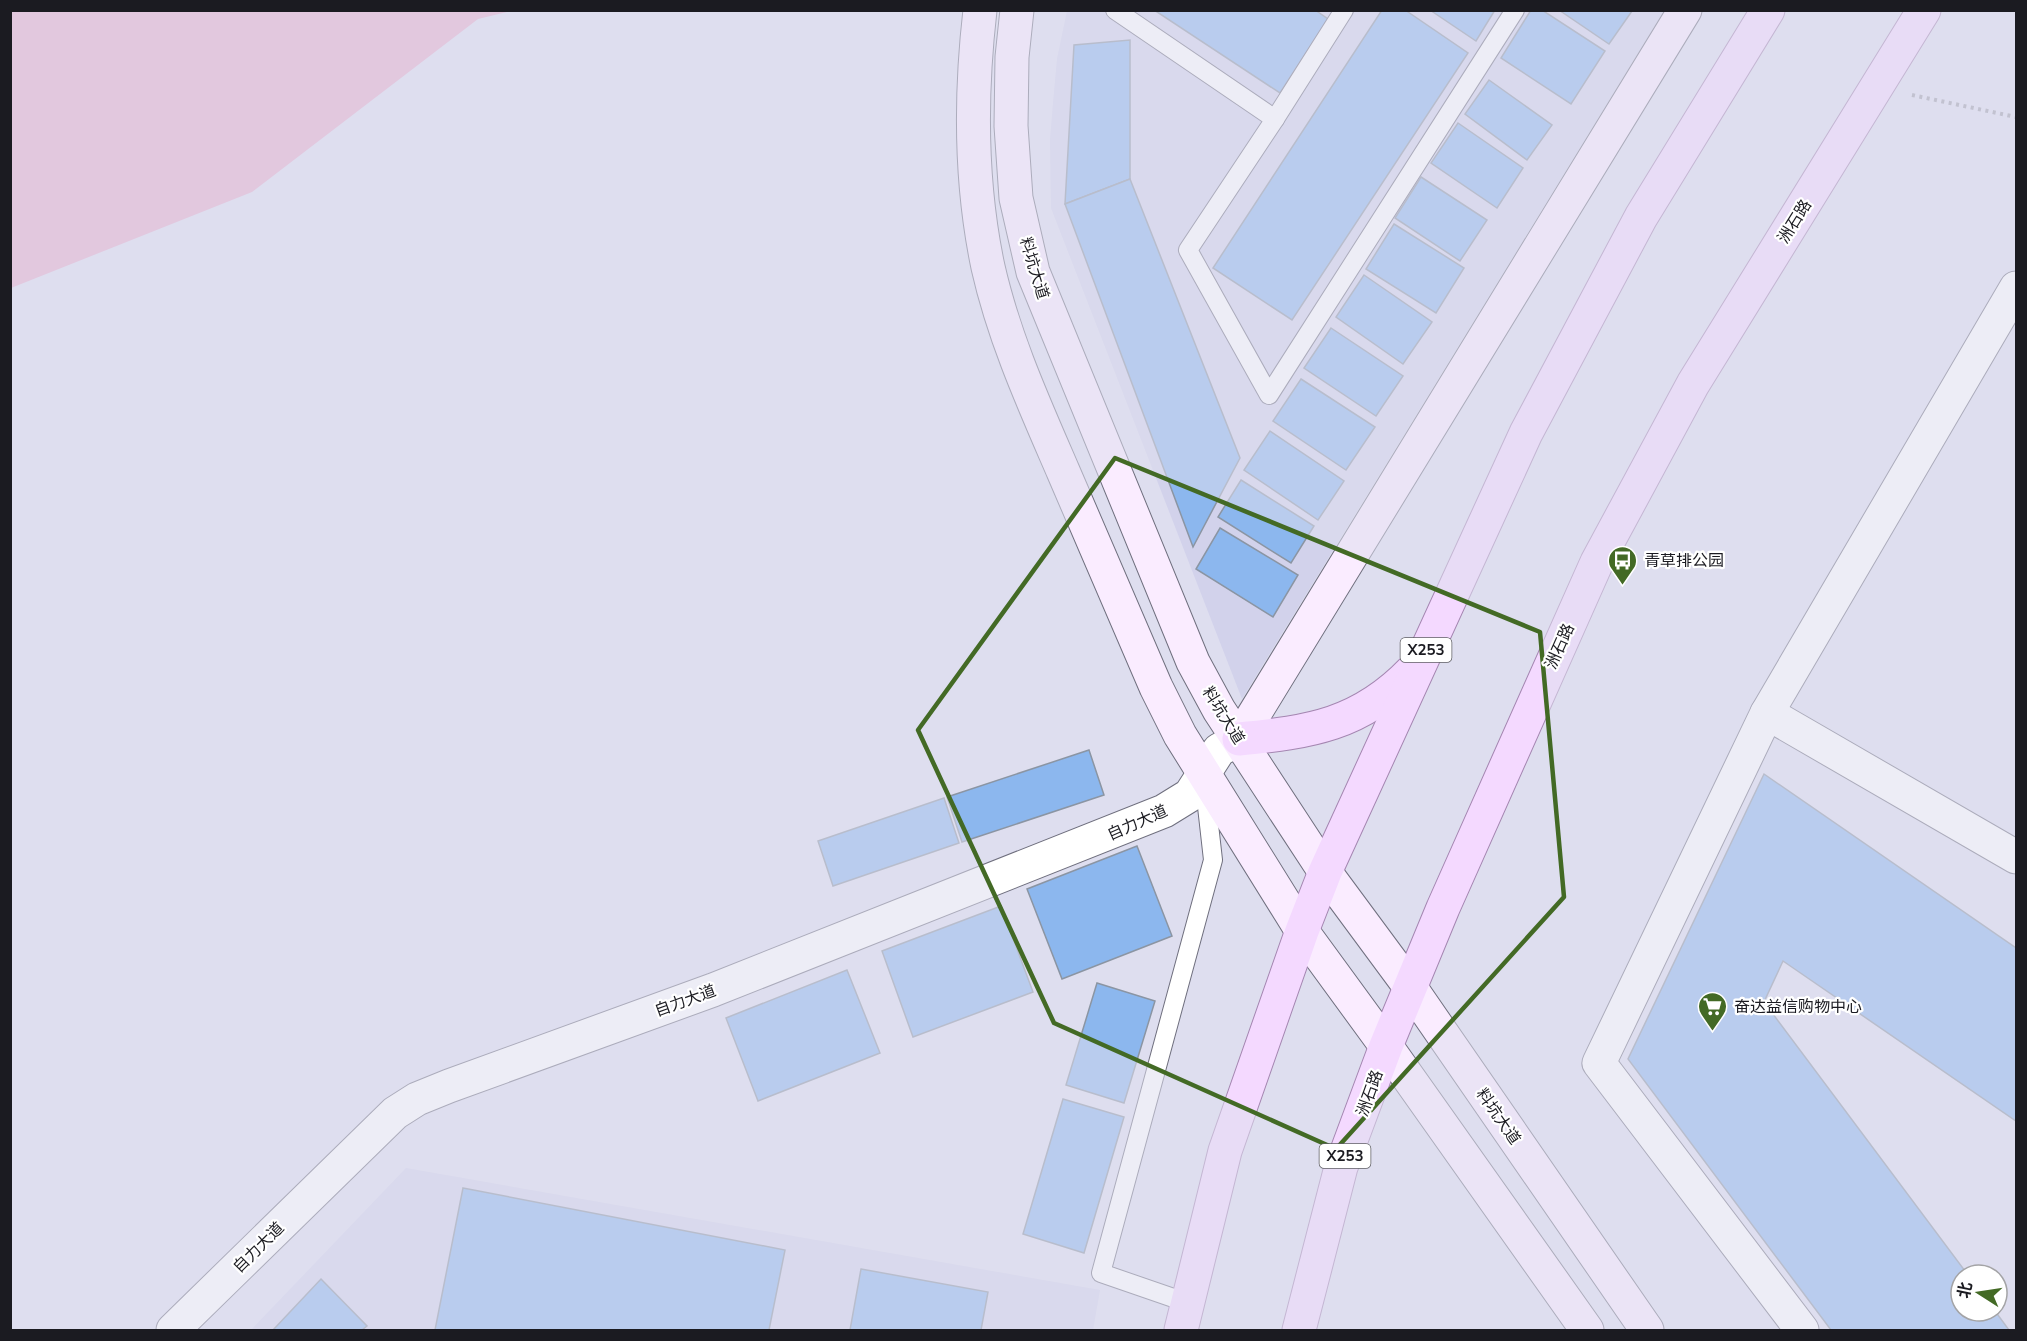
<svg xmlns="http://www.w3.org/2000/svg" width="2027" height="1341" font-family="Mulish,'Noto Sans SC',sans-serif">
<rect width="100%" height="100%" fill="#dedeef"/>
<!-- built -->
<g fill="#d2d2eb">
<polygon points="1067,11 1664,11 1242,699 1051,208 1050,140 1053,103 1057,59"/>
<polygon points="406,1168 1100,1290 1093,1330 251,1330"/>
</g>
<!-- green -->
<polygon fill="#e6adcb" points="11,10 511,10 511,11 478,19 252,192 11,288"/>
<!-- building -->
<g fill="#8cb7ee" stroke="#8b95a3" stroke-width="1.5">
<polygon points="1154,10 1315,10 1328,19 1280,93"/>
<polygon points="1382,10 1405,10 1468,53 1292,320 1213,268"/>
<polygon points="1430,10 1495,10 1476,41"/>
<polygon points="1531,10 1542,10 1605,51 1571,104 1501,58"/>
<polygon points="1559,10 1631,10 1632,11 1609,44"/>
<polygon points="1130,40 1130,179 1065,204 1074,45"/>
<polygon points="1489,80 1552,125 1527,160 1465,114"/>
<polygon points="1458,123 1523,168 1497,208 1431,163"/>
<polygon points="1421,177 1487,220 1460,261 1395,218"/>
<polygon points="1130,179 1240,458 1193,547 1065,204"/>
<polygon points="1394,224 1464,268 1436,313 1366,269"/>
<polygon points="1364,275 1432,322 1403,364 1336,317"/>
<polygon points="1331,328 1403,376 1376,416 1304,368"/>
<polygon points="1301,379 1375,427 1346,470 1273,421"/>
<polygon points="1270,431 1344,481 1318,520 1244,470"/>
<polygon points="1241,480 1314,526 1291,563 1218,517"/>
<polygon points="1220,528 1298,575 1273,617 1196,569"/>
<polygon points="1089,750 1104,795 962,842 947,797"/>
<polygon points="1764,774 2016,948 2016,1121 1783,961 1764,1002 1968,1275 1961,1275 1961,1311 1995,1311 2009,1330 1831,1330 1628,1059"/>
<polygon points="944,798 959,843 833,886 818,841"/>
<polygon points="1137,846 1172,936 1062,979 1027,889"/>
<polygon points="1001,906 1033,992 913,1037 882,951"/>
<polygon points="847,970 880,1053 758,1101 726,1018"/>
<polygon points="1097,983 1155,1001 1124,1103 1066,1085"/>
<polygon points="1063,1099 1124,1117 1084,1253 1023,1234"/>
<polygon points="463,1188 785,1250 769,1330 435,1330"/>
<polygon points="861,1269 988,1292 981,1330 850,1330"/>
<polygon points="321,1279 367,1326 362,1330 273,1330"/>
</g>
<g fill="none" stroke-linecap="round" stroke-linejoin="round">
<defs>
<g id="lane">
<polyline points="1115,10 1275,119 1344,10"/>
<polyline points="1275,119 1188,250 1269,395 1515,10"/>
<polyline points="1188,1303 1101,1273 1213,860 1205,789"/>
</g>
<g id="street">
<polyline points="1767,713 2016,857"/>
<polyline points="173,1330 395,1113 417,1099 449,1086 713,990 1164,811 1190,795 1219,750 1239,739"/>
<polyline points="1802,1330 1599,1063 1767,713 2016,288"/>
</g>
<g id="secondary">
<path d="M980 10C970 97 970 182 988 267 1004 338 1034 404 1063 471 1094 543 1125 615 1156 687L1180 735 1302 931 1386 1046 1587 1330"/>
<polyline points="1017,10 1012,57 1011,126 1016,198 1033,272 1193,662 1219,710 1325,872 1410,987 1647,1330"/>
<polyline points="1239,739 1685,10"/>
</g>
<g id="primary">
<path d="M1239 739C1310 732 1360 725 1412 671"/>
<polyline points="1181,1330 1225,1151 1302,931 1325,872 1526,433 1641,217 1768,10"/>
<polyline points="1299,1330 1341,1167 1386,1046 1443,908 1597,562 1693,384 1924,10"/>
</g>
</defs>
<!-- lane casing -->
<use href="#lane" stroke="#6f6f7e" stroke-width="20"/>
<!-- street casing -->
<use href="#street" stroke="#6f6f7e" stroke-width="35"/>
<!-- secondary casing -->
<use href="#secondary" stroke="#6f6f7e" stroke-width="35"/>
<!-- primary casing -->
<use href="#primary" stroke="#a486b1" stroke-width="35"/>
<!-- path -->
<polyline stroke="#9f9fac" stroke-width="4" stroke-dasharray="3 4.5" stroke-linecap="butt" points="1912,95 2016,117"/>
<!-- lane -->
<use href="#lane" stroke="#fff" stroke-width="18"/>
<!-- street -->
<use href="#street" stroke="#fff" stroke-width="33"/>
<!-- secondary -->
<use href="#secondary" stroke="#faecff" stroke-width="33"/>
<!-- primary -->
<use href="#primary" stroke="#f4d9ff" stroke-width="33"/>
</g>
<!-- marked area -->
<path d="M0 0H2027V1341H0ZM1115 458 1540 632 1564 897 1336 1149 1054 1023 918 730Z" fill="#dedeef" fill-opacity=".55" fill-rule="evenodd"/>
<path fill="none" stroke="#436a25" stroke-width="4.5" stroke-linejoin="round" d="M1115 458 1540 632 1564 897 1336 1149 1054 1023 918 730Z"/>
<!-- icons -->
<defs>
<symbol id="bus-pin" viewBox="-11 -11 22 30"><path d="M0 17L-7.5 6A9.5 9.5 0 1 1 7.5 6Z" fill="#436a25" stroke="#fff"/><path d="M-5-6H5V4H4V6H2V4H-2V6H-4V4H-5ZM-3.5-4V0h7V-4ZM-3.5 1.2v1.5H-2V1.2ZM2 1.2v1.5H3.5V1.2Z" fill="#fff"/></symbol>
<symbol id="supermarket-pin" viewBox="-11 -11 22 30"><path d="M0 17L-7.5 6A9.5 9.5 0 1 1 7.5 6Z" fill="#436a25" stroke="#fff"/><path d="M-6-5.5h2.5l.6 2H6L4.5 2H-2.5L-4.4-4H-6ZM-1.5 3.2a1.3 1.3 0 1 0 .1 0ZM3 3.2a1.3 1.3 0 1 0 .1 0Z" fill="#fff"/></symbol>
</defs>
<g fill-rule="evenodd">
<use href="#bus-pin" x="1606" y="544" width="33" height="45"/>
<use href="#supermarket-pin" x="1696" y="990" width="33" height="45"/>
</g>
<g text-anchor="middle" stroke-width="4.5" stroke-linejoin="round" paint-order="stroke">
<!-- shield labels -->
<g fill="#fff" stroke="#5f5f64" stroke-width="1.5">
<rect x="1400.5" y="638" width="51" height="24" rx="4.5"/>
<rect x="1319.5" y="1144" width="51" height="24" rx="4.5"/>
</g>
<g font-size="15" font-weight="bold" fill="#1b1b21">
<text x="1426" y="655">X253</text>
<text x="1345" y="1161">X253</text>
</g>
<!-- street labels -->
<g font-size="16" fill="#1b1b21" stroke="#fff">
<text transform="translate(1794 221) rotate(-58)" y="6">洲石路</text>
<text transform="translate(1035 268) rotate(73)" y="6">料坑大道</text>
<text transform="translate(1559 646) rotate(-66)" y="6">洲石路</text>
<text transform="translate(1224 715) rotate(58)" y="6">料坑大道</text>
<text transform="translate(1137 822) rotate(-24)" y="6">自力大道</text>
<text transform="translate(685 1000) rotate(-20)" y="6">自力大道</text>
<text transform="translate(1369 1093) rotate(-70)" y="6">洲石路</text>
<text transform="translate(1499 1116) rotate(55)" y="6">料坑大道</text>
<text transform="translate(258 1247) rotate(-45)" y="6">自力大道</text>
</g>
<!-- poi labels -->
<g font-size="16" fill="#1b1b21" stroke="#fff" text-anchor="start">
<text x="1644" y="566">青草排公园</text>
<text x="1734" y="1012">奋达益信购物中心</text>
</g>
</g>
<!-- border -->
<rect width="2027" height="1341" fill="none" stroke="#1b1b21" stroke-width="24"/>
<!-- north arrow -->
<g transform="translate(1979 1293) rotate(282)"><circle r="28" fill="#ffffff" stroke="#a4a4a6" stroke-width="1.5"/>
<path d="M0-4.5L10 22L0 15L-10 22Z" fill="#436a25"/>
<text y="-9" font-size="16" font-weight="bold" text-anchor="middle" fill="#1b1b21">北</text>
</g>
</svg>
